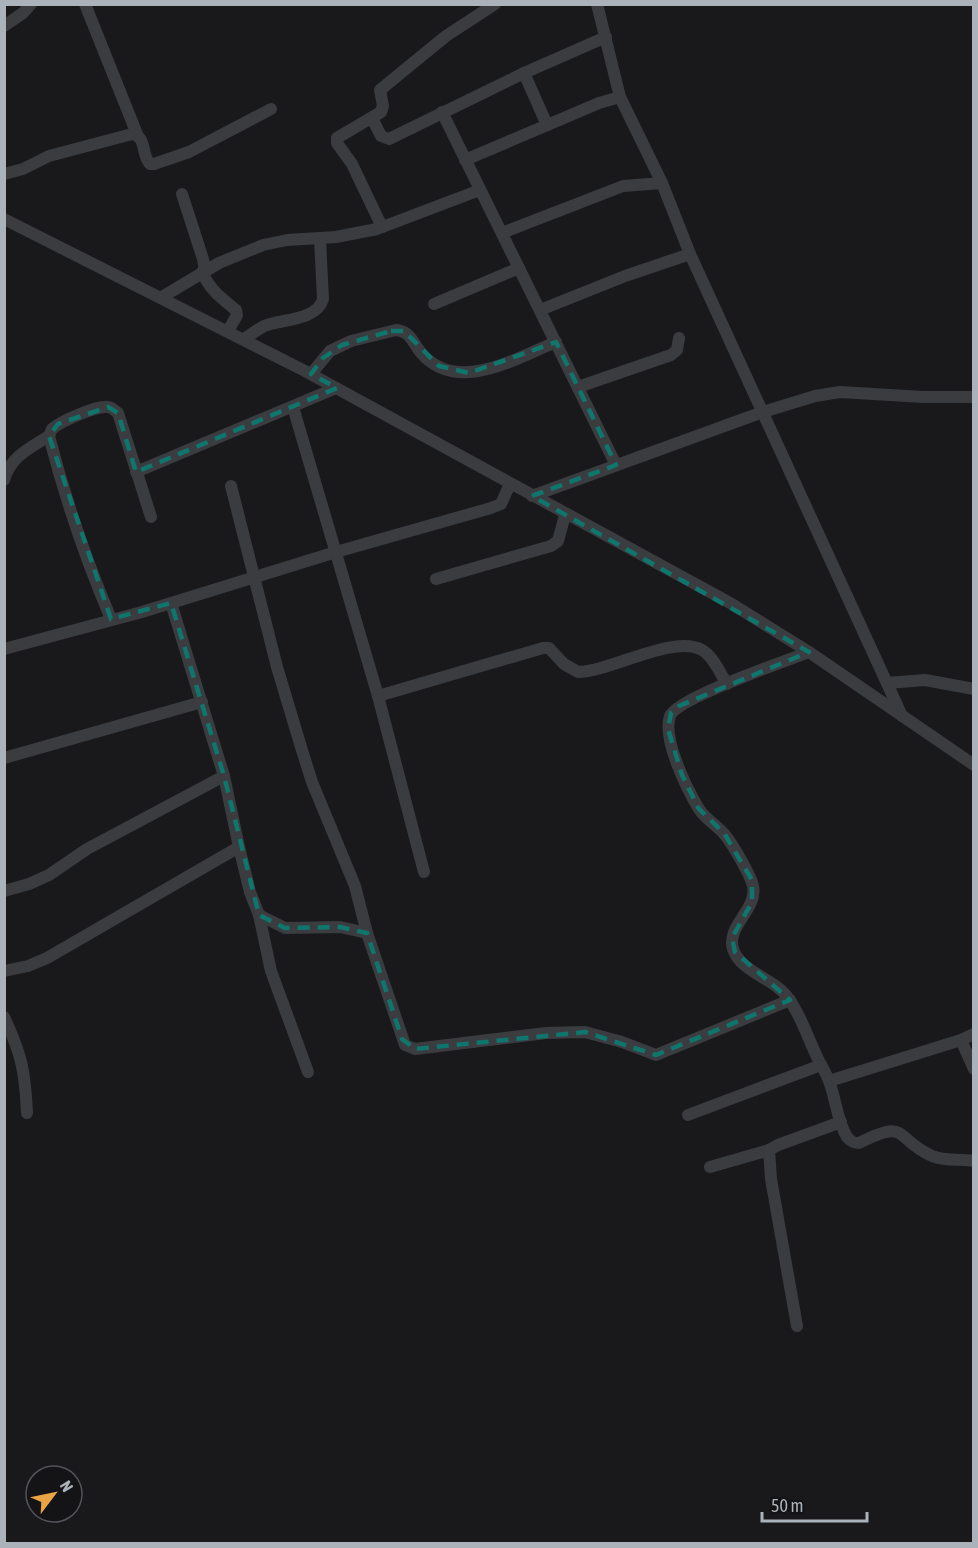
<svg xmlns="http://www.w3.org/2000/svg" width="978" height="1548" font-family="'Asap Condensed',sans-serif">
<rect width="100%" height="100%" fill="#19191b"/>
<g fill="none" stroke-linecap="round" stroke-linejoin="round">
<!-- street -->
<g stroke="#3a3c40" stroke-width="12">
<polyline points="85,4 137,134"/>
<polyline points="597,4 620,97 662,183 690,254 902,716"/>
<polyline points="4,26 23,13 31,4"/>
<polyline points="524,73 547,125"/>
<polyline points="442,112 616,465"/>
<polyline points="372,118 381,136 389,139 524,73 606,37"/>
<polyline points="465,160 599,103 620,97"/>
<path d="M4 174 23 169 49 156 132 134C147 136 141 155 150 164H154L189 152 271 109"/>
<polyline points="182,194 203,259 205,271"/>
<polyline points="4,219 305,371 732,604 809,652 974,765"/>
<polyline points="382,227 352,164 337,143 337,138 381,112 383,106 380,90 446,36 495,4"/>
<polyline points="502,233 623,186 662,183"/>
<path d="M202 272C210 290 221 298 236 310L237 315 228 331"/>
<polyline points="162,297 219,263 263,245 287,240 336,237 377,229 480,190"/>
<polyline points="434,304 519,268"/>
<polyline points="540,310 625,276 690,254"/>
<path d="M244 339C250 335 257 330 264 326 281 319 317 321 323 299L320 239"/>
<path d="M311 374 330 351 351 341 396 330C411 331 413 344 422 354 458 394 516 358 556 342"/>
<polyline points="578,387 671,355 677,350 679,338"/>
<polyline points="293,407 378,696 424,872"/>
<polyline points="136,472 336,388"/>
<path d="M4 480C11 456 30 448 49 436"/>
<polyline points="231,486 277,667 301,747 312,782 355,886 367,933 405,1045 415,1049 546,1033 585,1032 622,1042 656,1055 790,1000"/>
<polyline points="532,496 763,412 815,396 840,392 923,397 974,397"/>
<polyline points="436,579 551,546 558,541 565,515"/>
<polyline points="171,603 224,776 239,847 250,892 259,915 271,971 308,1072"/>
<path d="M111 619C86 560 65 498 49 436L52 429C61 421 94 407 105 407 110 406 114 410 118 413L151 517"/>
<polyline points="4,649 142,612 336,552 491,508 501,504 510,484"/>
<path d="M809 652C786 661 677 698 670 716 662 739 687 789 699 809 706 820 717 825 725 835 732 843 751 876 753 886 758 909 726 926 733 949 741 973 775 978 789 999 801 1016 808 1038 817 1057 821 1065 826 1073 829 1081 836 1099 837 1121 847 1137 851 1142 854 1143 859 1143 909 1118 893 1138 932 1156 945 1162 960 1158 974 1161"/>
<polyline points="887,683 925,680 974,689"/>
<path d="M378 696 543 648H549L564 664 578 672C610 672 672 634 702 650 713 656 720 673 727 684"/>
<polyline points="4,758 202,702"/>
<polyline points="4,891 29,884 49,875 87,849 224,776"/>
<polyline points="259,915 285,928 340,927 367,933"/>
<polyline points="4,971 28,966 47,958 239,847"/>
<path d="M4 1017C22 1055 25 1072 27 1113"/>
<polyline points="961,1040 974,1069"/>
<polyline points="829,1081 961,1040 974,1034"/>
<polyline points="688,1115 821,1065"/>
<polyline points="710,1167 769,1150"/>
<polyline points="797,1326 771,1179 769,1150 778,1145 841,1122"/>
</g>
</g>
<!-- marked area -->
<path fill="none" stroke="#0f766e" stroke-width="4.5" stroke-dasharray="12 8" stroke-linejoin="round" d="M391 331H404L439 366 469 373 556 342 616 465 532 496 809 652 679 706 671 713 668 729 682 775 699 809 724 833 752 880V902L732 938 735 952 790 1000 656 1055 585 1032 415 1049 402 1039 367 933 340 927 285 928 259 915 224 776 171 603 111 619 49 436 58 424 108 407 118 413 136 472 337 388 311 374 323 358 342 345Z"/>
<!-- border -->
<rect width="978" height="1548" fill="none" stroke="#acb2ba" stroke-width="12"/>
<!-- north arrow -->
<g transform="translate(54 1494) rotate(58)"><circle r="28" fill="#141416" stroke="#515358" stroke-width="1.5"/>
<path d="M0-4.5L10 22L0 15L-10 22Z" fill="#eaa443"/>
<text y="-9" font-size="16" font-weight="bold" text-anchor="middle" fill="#acb2ba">N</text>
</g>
<!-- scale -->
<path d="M762 1512v9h105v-9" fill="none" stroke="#acb2ba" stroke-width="3"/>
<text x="771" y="1512" font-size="18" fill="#acb2ba" stroke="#141416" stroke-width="4.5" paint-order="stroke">50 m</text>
</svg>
